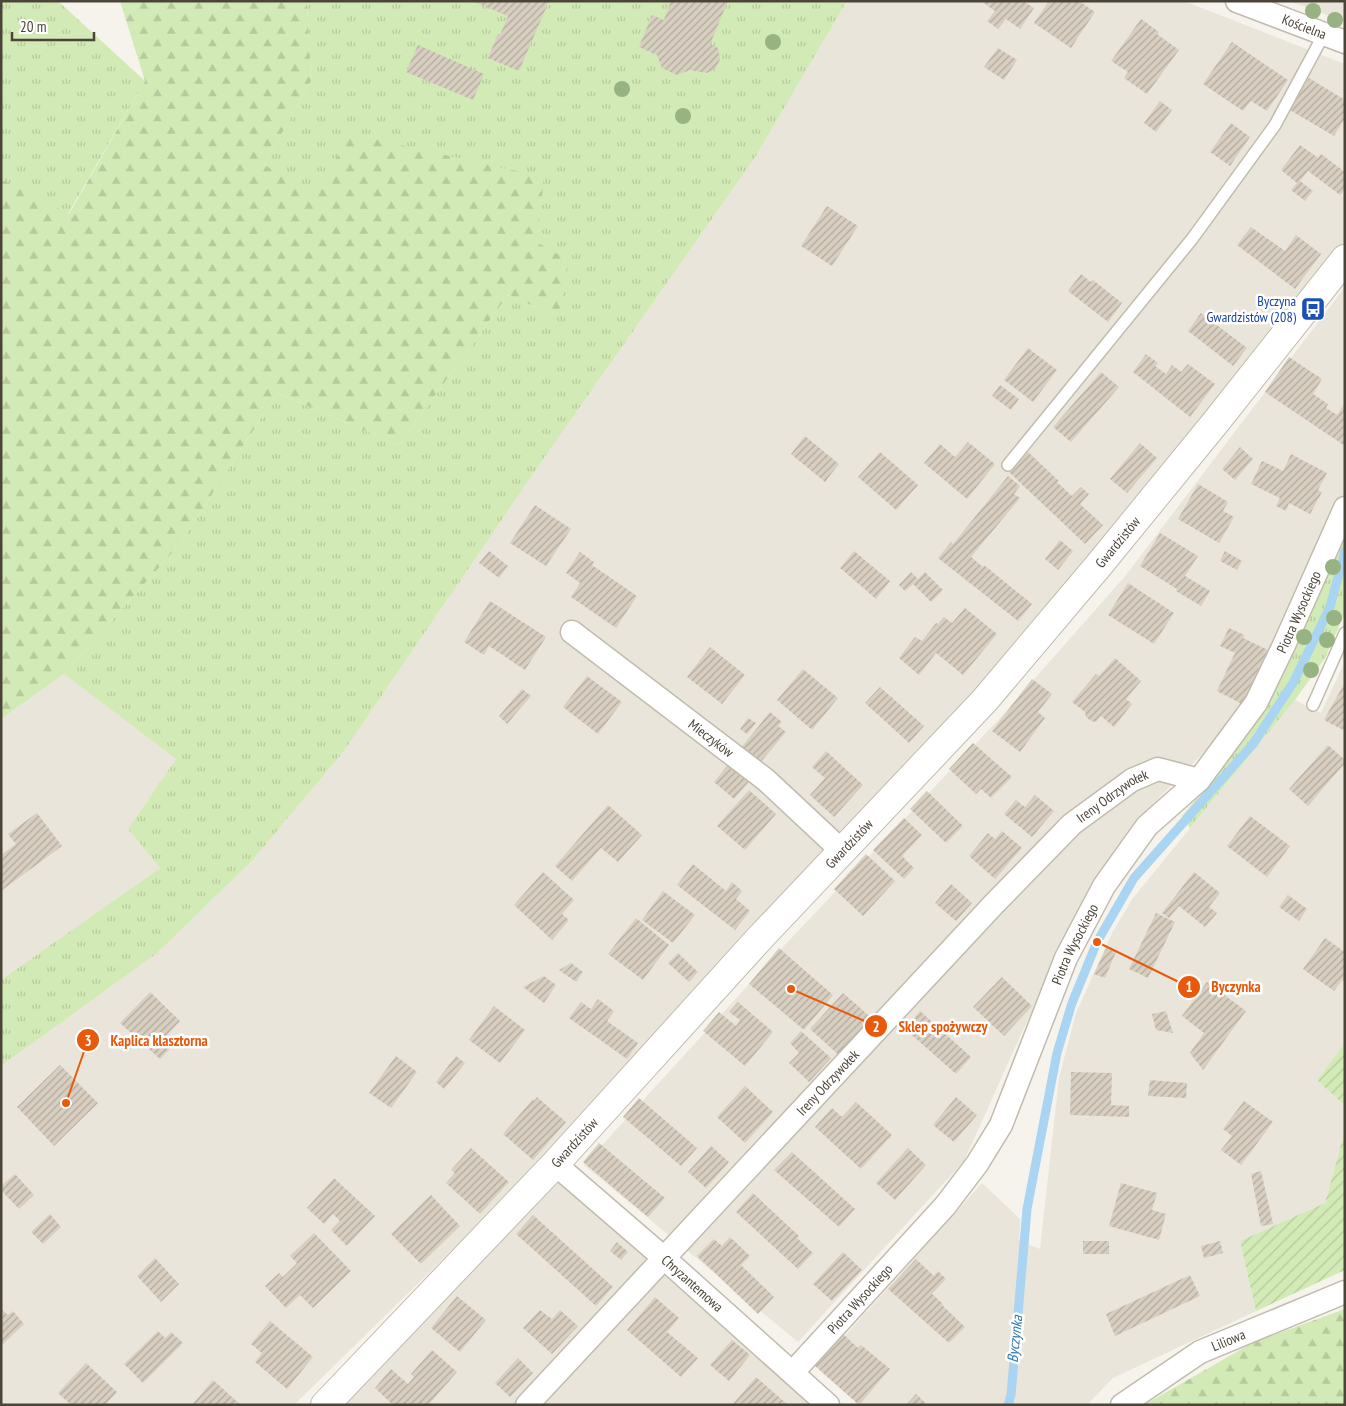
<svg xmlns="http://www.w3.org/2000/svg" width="1346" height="1406" font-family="'PT Sans Narrow',sans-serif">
<defs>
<pattern id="grass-tufts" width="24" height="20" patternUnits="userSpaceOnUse" patternTransform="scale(1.25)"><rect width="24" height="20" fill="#d2eab5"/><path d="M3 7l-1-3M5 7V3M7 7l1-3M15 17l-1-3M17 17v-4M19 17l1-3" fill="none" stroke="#b6ca9c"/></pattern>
<pattern id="forest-firs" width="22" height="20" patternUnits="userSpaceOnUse" patternTransform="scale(1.25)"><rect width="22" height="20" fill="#d2eab5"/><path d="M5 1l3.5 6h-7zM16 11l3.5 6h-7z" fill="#b6ca9c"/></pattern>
<pattern id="garden-furrows" width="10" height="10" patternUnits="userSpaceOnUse" patternTransform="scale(1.25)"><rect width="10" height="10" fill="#d2eab5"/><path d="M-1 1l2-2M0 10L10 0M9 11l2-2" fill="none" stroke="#b6ca9c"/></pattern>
<pattern id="building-hatch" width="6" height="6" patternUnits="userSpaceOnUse" patternTransform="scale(1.25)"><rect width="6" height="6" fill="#d8cfc1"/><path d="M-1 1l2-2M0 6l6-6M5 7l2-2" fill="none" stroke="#b1aa9e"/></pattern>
</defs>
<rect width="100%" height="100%" fill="#f6f3ec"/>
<!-- residential -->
<g fill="#eae5da">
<polygon points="847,1 1184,1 1345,64 1345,241 1210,416 976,694 547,1157 294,1405 1,1405 1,1066 156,954 252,861 344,751 544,458 754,159"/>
<polygon points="1289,1 1345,1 1345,22"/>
<polygon points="1345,287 1345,495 1334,513 1257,691 1207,749 1140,817 1093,891 1023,1030 964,1161 798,1342 584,1165 781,949 1000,718 1126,575"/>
<polygon points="1345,661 1345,1043 1317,1080 1345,1106 1345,1130 1325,1203 1240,1241 1256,1311 1113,1378 1087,1405 860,1405 817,1367 982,1183 1020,1219 1019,1241 1040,1249 1059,1078 1076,1013 1112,933 1133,898 1295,700 1321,713"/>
<polygon points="64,674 176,759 128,829 160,868 1,980 1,719"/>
<polygon points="555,1164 828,1405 341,1405"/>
</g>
<!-- grass -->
<g fill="url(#grass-tufts)">
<polygon points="1,1 58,1 145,81 68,214 1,179"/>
<polygon points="307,1 847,1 754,159 544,458 344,751 252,861 156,954 1,1066 1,980 160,868 128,829 176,759 64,674 180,544 277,393 399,445 508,295 558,317 264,165 311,81"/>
<polygon points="1345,532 1345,613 1325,658 1295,700 1190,828 1182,816 1211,781"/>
</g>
<!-- forest -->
<g fill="url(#forest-firs)">
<polygon points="120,1 307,1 311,81 264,165 317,191 351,134 544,177 537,242 569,261 558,317 508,295 399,445 277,393 180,544 64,674 1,719 1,179 69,214 145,81"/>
<polygon points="1345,1309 1345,1405 1144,1405 1254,1342"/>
</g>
<!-- garden -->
<g fill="url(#garden-furrows)">
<polygon points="1345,1043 1345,1106 1317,1080"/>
<polygon points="1345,1130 1345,1270 1256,1311 1240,1241 1325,1203"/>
</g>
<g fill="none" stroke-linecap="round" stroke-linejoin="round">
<!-- stream -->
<polyline stroke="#a9d4f2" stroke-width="9" points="1008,1405 1011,1395 1027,1209 1057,1053 1072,1003 1097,942 1134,878 1253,744 1293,683 1330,607 1345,551"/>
</g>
<!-- building -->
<g fill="url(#building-hatch)">
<polygon points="472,1 549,1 519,71 488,58 498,34 500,35 508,16"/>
<polygon points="671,1 728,1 710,44 718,48 720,59 716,68 707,73 690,70 677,75 662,68 657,55 639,47 652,15 664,20"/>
<polygon points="981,1 1023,1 1034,8 1020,29 1006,19 998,29 987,21 995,11"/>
<polygon points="1049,1 1079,1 1095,12 1071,48 1034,23"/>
<polygon points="1141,19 1159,32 1157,34 1179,50 1147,94 1124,78 1128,72 1111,61"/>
<polygon points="1232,42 1288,80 1267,111 1251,101 1243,111 1203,84"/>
<polygon points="418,45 484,74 473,100 406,72"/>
<polygon points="998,48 1017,60 1004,80 984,67"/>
<polygon points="1309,78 1345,100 1345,118 1334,136 1288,109"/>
<polygon points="1160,101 1172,110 1156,132 1144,123"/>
<polygon points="1231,123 1250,137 1230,166 1210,152"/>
<polygon points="1300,145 1318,158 1321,154 1345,172 1345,190 1340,195 1308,171 1300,181 1313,191 1305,201 1291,190 1297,183 1281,170"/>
<polygon points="827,206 858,226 832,266 801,246"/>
<polygon points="1251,227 1285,251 1296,235 1321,254 1295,289 1237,245"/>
<polygon points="1081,274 1091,282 1093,280 1122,303 1108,322 1068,291"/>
<polygon points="1201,313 1247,348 1233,366 1188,331"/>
<polygon points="1028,348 1057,370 1033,402 1004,380"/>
<polygon points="1146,354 1158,363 1155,366 1166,374 1172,365 1181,372 1188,364 1215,384 1190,417 1133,372"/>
<polygon points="1289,357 1322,379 1313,394 1328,404 1326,408 1337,415 1345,403 1345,446 1265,392"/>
<polygon points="1101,372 1119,387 1071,442 1053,427"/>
<polygon points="1000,385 1019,399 1011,410 992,396"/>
<polygon points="805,436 839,464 825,482 791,454"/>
<polygon points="968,442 995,464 967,499 924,463 940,444 955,457"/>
<polygon points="1140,443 1157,458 1127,493 1110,479"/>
<polygon points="1240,447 1253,459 1235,480 1222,469"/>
<polygon points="880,452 918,485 896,510 858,477"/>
<polygon points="1028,452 1059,481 1057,482 1072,496 1081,487 1089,494 1080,504 1103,525 1085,544 1009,472"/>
<polygon points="1291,454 1327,473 1318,490 1322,492 1310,514 1289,503 1286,511 1276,506 1280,498 1251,484 1262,461 1283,471"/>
<polygon points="1008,476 1020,486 1014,494 1020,498 971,557 983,567 984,565 1032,604 1018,621 938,558 951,542 953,544"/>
<polygon points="1198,484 1228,502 1223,511 1234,517 1219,543 1178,519"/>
<polygon points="535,505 571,529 546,566 510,543"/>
<polygon points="1160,533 1198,556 1185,576 1210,591 1201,606 1176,591 1177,589 1140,566"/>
<polygon points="1060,540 1073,551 1058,570 1045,559"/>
<polygon points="489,551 508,566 499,578 479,563"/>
<polygon points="854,551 890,581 876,599 840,568"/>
<polygon points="1225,551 1242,561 1237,570 1220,561"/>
<polygon points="580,552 594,562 592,565 637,596 616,628 571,597 580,583 566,573"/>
<polygon points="911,572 918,579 925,572 943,590 931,602 913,584 905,591 899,585"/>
<polygon points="1128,583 1174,613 1154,644 1108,615"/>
<polygon points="490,601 546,637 525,670 489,646 484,655 464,642"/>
<polygon points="965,608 997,634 963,675 936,653 919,675 899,658 915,637 922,641 936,623 938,624 944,617 952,623"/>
<polygon points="1229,628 1244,635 1243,638 1268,650 1242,704 1217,691 1235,653 1220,646"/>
<polygon points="710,647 745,675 722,704 687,677"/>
<polygon points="1115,658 1141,681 1126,699 1132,704 1114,727 1101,716 1096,722 1091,721 1086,717 1085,712 1072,702 1096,674 1099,676"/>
<polygon points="803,669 838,698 812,730 777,700"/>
<polygon points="587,676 622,702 598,734 563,707"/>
<polygon points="1032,679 1052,694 1038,712 1045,718 1020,752 992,731"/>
<polygon points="1345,682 1345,731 1324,720"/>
<polygon points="880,687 924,726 909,743 865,703"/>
<polygon points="522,689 531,696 507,724 499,716"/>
<polygon points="770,712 782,722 778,726 786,732 759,764 740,749"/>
<polygon points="748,718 756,723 747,734 740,729"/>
<polygon points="973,743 1012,777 991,798 981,789 976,794 949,769"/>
<polygon points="1328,745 1345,760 1345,763 1308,806 1289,789"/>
<polygon points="826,751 863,785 834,817 810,795 825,778 812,767"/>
<polygon points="732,760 753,777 734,799 714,782"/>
<polygon points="749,790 776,814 745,850 717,826"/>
<polygon points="927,791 963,826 946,843 910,809"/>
<polygon points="1035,795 1054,811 1032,837 1004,814 1016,800 1025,807"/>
<polygon points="608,805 642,835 618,862 601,848 572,881 555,866"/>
<polygon points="37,813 62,846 1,891 1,855 16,844 8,834"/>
<polygon points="1250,816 1290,846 1267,877 1227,846"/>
<polygon points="904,818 922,835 902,856 914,868 904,879 873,850"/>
<polygon points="1002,831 1022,848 995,879 969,856 988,833 995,839"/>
<polygon points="866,854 895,881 863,916 834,889"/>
<polygon points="693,864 726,891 732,882 742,891 736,899 750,911 735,930 677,885"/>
<polygon points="543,872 574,900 562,914 569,920 552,940 514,905"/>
<polygon points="1194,872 1220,893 1209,907 1217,913 1205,927 1179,906 1169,918 1162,913"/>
<polygon points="951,884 972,903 956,921 935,903"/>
<polygon points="663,891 695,915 673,943 642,920"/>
<polygon points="1288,895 1307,909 1299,921 1279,907"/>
<polygon points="1156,913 1175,922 1148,978 1129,969"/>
<polygon points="636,918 669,945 643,980 608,954"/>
<polygon points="1325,938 1345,952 1345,982 1342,980 1334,991 1303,969"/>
<polygon points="779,948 833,995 804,1030 749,984"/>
<polygon points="1106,948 1116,952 1105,978 1094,974"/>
<polygon points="678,953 698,972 689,982 668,963"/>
<polygon points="571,963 583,972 576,982 559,970"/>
<polygon points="544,976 556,985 544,1003 523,987"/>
<polygon points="1002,977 1032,1006 1004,1036 973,1007"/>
<polygon points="1207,982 1246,1011 1203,1070 1190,1053 1204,1033 1182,1016"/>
<polygon points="150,992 180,1021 164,1038 173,1046 160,1059 120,1023"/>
<polygon points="843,993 874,1020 841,1057 810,1029"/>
<polygon points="598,999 614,1011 607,1021 638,1043 627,1059 569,1018 581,1002 591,1009"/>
<polygon points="738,1002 773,1032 745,1066 703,1031 719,1012 736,1026 740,1020 729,1012"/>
<polygon points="494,1006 525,1030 500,1063 469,1040"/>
<polygon points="920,1011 971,1057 956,1074 905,1029"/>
<polygon points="1166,1011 1173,1033 1156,1030 1152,1014"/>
<polygon points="801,1031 831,1058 809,1082 789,1063 799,1053 790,1043"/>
<polygon points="396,1056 417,1072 391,1108 369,1093"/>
<polygon points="456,1056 465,1063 444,1089 436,1082"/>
<polygon points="60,1065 98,1103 54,1146 17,1107"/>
<polygon points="1071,1072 1112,1073 1111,1105 1129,1106 1129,1117 1070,1115"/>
<polygon points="1150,1080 1187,1083 1186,1098 1148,1096"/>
<polygon points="745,1086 773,1112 745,1143 717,1117"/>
<polygon points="537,1097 566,1122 533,1160 503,1134 533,1099 534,1101"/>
<polygon points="956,1097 977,1115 954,1142 933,1125"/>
<polygon points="639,1098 697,1148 681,1166 623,1117"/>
<polygon points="1244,1101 1273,1122 1241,1165 1221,1150 1232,1136 1223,1129"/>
<polygon points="856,1102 892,1135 861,1169 815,1127 832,1108 842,1117"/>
<polygon points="599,1143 665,1198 648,1217 583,1162"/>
<polygon points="711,1146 729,1162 706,1188 688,1172"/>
<polygon points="471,1148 509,1182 480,1214 446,1183 455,1173 451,1170"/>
<polygon points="908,1148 926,1165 895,1200 876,1183"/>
<polygon points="792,1152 855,1209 839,1227 774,1170"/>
<polygon points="1261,1171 1273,1224 1261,1226 1251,1174"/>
<polygon points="15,1174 34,1195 19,1209 1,1190 1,1186"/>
<polygon points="334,1178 375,1216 347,1246 331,1230 340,1221 333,1214 324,1224 307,1208"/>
<polygon points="1121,1183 1157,1193 1152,1210 1166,1214 1159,1240 1109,1226"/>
<polygon points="753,1193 799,1236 797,1238 813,1253 798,1269 736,1212"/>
<polygon points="431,1195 460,1226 421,1264 391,1234"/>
<polygon points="50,1214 61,1227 43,1244 31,1232"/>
<polygon points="533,1215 613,1287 596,1306 516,1234"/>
<polygon points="314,1233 351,1271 313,1308 300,1295 286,1308 265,1286 279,1273 283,1277 297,1263 290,1256"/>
<polygon points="730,1237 750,1256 741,1265 774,1297 758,1314 697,1256 714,1239 722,1246"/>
<rect x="1083" y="1241" width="26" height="13"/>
<polygon points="1220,1241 1223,1253 1204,1258 1201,1246"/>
<polygon points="617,1242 628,1252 621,1260 610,1251"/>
<polygon points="843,1252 862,1270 832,1301 813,1284"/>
<polygon points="155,1258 179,1284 161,1302 137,1276"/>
<polygon points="916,1259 934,1276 938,1271 946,1279 932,1294 943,1304 942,1305 965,1327 949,1343 888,1289"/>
<polygon points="1190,1275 1200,1296 1115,1336 1106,1314"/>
<polygon points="457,1296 486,1320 460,1352 431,1328"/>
<polygon points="655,1297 679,1318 667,1332 698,1358 681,1377 627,1330"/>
<polygon points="1,1309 8,1315 13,1311 24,1324 1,1346"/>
<polygon points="540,1310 552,1319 560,1310 578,1326 552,1354 523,1328"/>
<polygon points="270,1321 313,1357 287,1389 255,1362 262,1353 251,1344"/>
<polygon points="158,1331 165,1338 171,1332 183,1343 143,1383 124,1364"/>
<polygon points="843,1334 858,1348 861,1345 890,1369 859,1405 815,1366"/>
<polygon points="732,1340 750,1355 729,1381 710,1365"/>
<polygon points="432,1350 457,1372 430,1403 432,1405 393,1405 375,1388 391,1369 408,1384 414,1377 411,1374"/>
<polygon points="518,1358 533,1373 510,1397 495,1383"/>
<polygon points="86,1363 117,1392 105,1405 71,1405 58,1393"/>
<polygon points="756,1377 788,1405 732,1405"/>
<polygon points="213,1380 241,1405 192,1405"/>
<polygon points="916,1394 928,1405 906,1405"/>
</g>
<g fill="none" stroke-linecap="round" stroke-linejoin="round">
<defs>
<g id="service">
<polyline points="1008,465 1192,239 1275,125 1324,34"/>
<polyline points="1313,705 1345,633"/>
</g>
<g id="minor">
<path id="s1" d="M1237 1 1345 42"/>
<path id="s2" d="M572 632 766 780 843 852"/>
<path id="s3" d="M555 1164 664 1258 828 1405"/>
<path id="s4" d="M793 1372 945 1206 977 1164 1001 1125 1066 958 1104 886 1147 826 1199 780 1256 703 1284 645 1345 508"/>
<path id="s5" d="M527 1405 994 904 1072 824 1132 780 1158 769 1199 780"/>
<path id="s6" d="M1122 1405 1200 1352 1345 1292"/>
</g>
<g id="tertiary">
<path id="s7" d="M325 1405 555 1164 758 940 985 700 1099 565 1215 423 1345 259"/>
</g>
</defs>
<!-- service casing -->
<use href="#service" stroke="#c2bbae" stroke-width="14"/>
<!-- minor casing -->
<use href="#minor" stroke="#c2bbae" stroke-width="25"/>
<!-- tertiary casing -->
<use href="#tertiary" stroke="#c2bbae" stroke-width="30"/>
<!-- service -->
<use href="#service" stroke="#fff" stroke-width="11"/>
<!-- minor -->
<use href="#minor" stroke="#fff" stroke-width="22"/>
<!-- tertiary -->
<use href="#tertiary" stroke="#fff" stroke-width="28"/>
</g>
<!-- trees -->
<g fill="#97b381">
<circle cx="1313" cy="11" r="8"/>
<circle cx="1335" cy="20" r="8"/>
<circle cx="773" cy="42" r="8"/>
<circle cx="622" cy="89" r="8"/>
<circle cx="683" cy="116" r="8"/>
<circle cx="1333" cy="567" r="8"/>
<circle cx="1334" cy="618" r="8"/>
<circle cx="1304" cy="637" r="8"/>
<circle cx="1327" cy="640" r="8"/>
<circle cx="1311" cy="670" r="8"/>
</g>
<!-- icons -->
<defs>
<symbol id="bus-square" viewBox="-11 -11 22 22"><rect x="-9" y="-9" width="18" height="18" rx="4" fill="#1a4fb4" stroke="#fff"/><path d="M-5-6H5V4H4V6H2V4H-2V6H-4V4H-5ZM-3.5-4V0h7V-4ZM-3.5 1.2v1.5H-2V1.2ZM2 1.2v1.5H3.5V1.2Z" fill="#fff"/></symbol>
</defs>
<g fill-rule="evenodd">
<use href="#bus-square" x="1299" y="295" width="28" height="28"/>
</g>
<g text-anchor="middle" stroke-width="5" stroke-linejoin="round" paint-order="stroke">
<!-- street labels -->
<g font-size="14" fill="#4b4439" stroke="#fff">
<text dy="5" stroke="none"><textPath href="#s1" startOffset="72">Kościelna</textPath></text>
<text dy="5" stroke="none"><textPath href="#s7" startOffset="1172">Gwardzistów</textPath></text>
<text dy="5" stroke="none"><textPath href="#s4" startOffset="924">Piotra Wysockiego</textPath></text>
<text dy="5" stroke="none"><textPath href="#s2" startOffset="175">Mieczyków</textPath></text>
<text dy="5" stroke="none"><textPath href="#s5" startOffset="846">Ireny Odrzywołek</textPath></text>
<text dy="5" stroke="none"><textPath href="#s7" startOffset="768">Gwardzistów</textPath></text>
<text dy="5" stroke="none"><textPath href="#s4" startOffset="519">Piotra Wysockiego</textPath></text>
<text dy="5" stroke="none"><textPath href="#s5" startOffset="441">Ireny Odrzywołek</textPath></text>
<text dy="5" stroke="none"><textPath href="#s7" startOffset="362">Gwardzistów</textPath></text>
<text dy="5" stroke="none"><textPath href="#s3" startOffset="182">Chryzantemowa</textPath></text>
<text dy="5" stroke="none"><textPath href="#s4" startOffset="99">Piotra Wysockiego</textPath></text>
<text dy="5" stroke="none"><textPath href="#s6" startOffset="125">Liliowa</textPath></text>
</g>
<!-- transit labels -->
<g font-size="14" fill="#164399" stroke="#fff" text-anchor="end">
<text x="1296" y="306">Byczyna<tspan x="1296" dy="16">Gwardzistów (208)</tspan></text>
</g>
<!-- water labels -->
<g font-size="15" font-style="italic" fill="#2e7ab2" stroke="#fff">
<text transform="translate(1015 1339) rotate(-84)" y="5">Byczynka</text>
</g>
</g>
<!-- callouts -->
<path fill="none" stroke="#e8590c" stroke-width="2" d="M1097 942L1189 987M791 989L876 1026M66 1103L88 1040"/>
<g fill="#e8590c" stroke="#fff" stroke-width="2">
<circle cx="1097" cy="942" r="5"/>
<circle cx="791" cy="989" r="5"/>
<circle cx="66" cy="1103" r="5"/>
<circle cx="1189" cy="987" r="12"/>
<circle cx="876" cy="1026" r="12"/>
<circle cx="88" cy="1040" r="12"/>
</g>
<g font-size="15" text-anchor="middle" font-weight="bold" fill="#fff">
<text x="1189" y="992">1</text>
<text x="876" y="1032">2</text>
<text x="88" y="1046">3</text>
</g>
<g font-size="15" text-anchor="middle" font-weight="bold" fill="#e8590c" stroke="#fff" stroke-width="5" stroke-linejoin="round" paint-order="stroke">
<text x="1236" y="992">Byczynka</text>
<text x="943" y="1032">Sklep spożywczy</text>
<text x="159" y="1046">Kaplica klasztorna</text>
</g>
<!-- border -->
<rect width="1346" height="1406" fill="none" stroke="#4b4439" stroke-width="5"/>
<!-- scale -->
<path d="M12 32v8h82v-8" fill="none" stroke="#4b4439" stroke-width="2.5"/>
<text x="20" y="32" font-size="15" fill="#4b4439" stroke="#ffffff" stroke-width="4" paint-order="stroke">20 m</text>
</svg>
